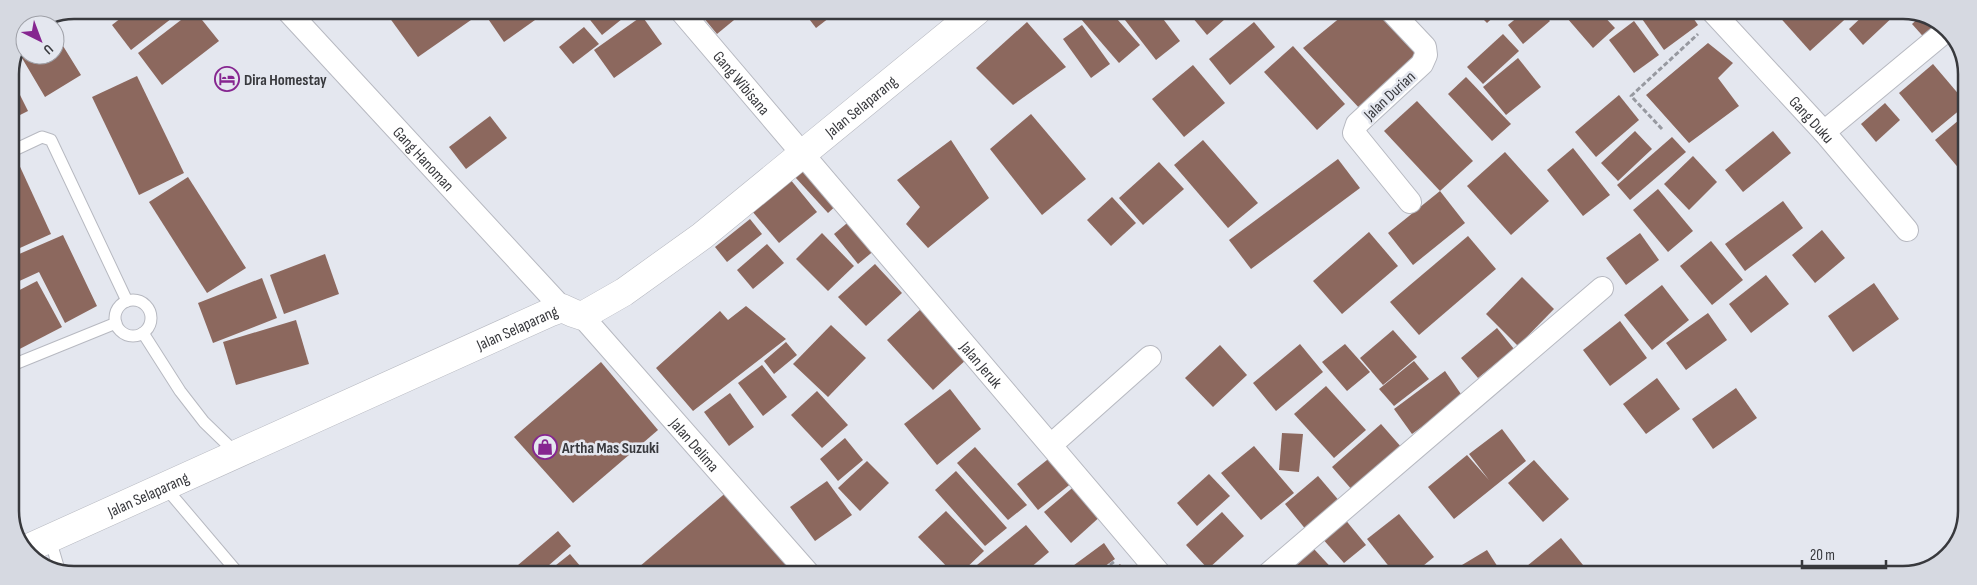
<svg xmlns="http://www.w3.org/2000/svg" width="1977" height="585" font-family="'Sofia Sans Condensed',sans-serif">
<rect width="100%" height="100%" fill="#e4e7ef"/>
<!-- building -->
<g fill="#8c685e">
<polygon points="131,10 172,10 176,15 131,50 112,25"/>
<polygon points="194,10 219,41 162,85 138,53"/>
<polygon points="398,10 464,10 471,20 418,57 389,17"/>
<polygon points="482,10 538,11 542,15 504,42"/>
<polygon points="583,11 632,11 602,35"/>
<polygon points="698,11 745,11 717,34"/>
<polygon points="803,11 838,11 816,28"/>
<polygon points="1090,11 1110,11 1140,45 1119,63 1081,19"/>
<polygon points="1137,11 1157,11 1180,41 1156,60 1125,20"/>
<polygon points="1187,11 1234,11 1207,35"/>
<polygon points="1282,11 1301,11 1290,20"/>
<polygon points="1347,12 1377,12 1422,60 1362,111 1303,48"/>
<polygon points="1476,12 1499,12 1487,23"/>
<polygon points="1524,12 1542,12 1550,21 1523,44 1508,25"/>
<polygon points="1574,12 1600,12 1615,28 1593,48 1567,18"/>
<polygon points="1645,12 1689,12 1698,25 1664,50 1640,16"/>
<polygon points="1775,12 1853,12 1810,51"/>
<polygon points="1867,12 1897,13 1863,45 1849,29"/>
<polygon points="1923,14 1945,29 1929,43 1912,24"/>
<polygon points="642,16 662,44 614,78 594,50"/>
<polygon points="1634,21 1659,55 1634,73 1609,40"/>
<polygon points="1027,22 1066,67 1013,105 976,68"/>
<polygon points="1254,22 1275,47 1230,85 1209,59"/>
<polygon points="1082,25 1110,64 1091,78 1063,39"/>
<polygon points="584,27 599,44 573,64 559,47"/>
<polygon points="55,33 81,75 45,97 19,53 25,38 25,55 55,55"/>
<polygon points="1503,34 1519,51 1483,84 1467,67"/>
<polygon points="1708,43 1733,63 1718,78 1739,106 1689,143 1646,95"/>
<polygon points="1293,46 1345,104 1317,130 1264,72"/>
<polygon points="1518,58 1541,87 1506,115 1483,87"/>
<polygon points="1933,64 1967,104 1932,133 1899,93"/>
<polygon points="1193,65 1225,103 1184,137 1152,99"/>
<polygon points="10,75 28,111 10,120"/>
<polygon points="137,76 184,173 139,195 92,97"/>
<polygon points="1466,77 1511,124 1492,141 1448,94"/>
<polygon points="1619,95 1639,120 1596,157 1575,132"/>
<polygon points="1417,101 1473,161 1440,191 1384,131"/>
<polygon points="1885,103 1900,120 1876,142 1861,124"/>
<polygon points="1031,114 1086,179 1042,215 990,149"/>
<polygon points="1965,115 1967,117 1966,177 1935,140"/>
<polygon points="490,116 507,138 466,169 449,147"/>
<polygon points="1635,131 1652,149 1618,181 1601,163"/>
<polygon points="1773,131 1791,153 1743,192 1725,170"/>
<polygon points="1672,137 1686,152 1630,200 1617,185"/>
<polygon points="951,140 989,198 928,248 906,224 920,207 897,180"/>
<polygon points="1203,140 1258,203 1228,228 1174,165"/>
<polygon points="1573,148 1610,195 1583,216 1547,170"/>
<polygon points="1505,152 1549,201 1511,235 1467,186"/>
<polygon points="1693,156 1717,182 1689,210 1664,184"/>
<polygon points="16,158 51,234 11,252 10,161"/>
<polygon points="1338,159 1360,188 1251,269 1229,240"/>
<polygon points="1159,162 1184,189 1143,225 1119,198"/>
<polygon points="807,167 839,203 828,213 795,177"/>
<polygon points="188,177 246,268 207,293 149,202"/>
<polygon points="790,179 817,212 779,243 752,211"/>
<polygon points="1658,189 1693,231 1668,252 1633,210"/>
<polygon points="1440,191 1465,223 1413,265 1388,233"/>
<polygon points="1112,197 1136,223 1111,246 1087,220"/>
<polygon points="1783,201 1803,228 1745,271 1725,244"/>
<polygon points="750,219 762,234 727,262 715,247"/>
<polygon points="852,219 876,249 858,264 834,234"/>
<polygon points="1822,230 1845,258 1815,283 1792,255"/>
<polygon points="1369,232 1398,266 1342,314 1313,281"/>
<polygon points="822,233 854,266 828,291 796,259"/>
<polygon points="1640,233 1659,260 1626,285 1606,258"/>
<polygon points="63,235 97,306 65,323 39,272 15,283 10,272 10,258"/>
<polygon points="1468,236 1496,269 1419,335 1390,302"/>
<polygon points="1711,241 1743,280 1712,305 1680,266"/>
<polygon points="767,244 784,263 753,289 737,270"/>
<polygon points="325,254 339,294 284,314 270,275"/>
<polygon points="875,264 902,293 866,326 838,297"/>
<polygon points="1766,275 1789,304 1751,333 1729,304"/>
<polygon points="1522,277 1554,309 1518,346 1486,314"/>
<polygon points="262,278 277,318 213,343 198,303"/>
<polygon points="37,281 62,327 10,354 10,295"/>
<polygon points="1874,283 1899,319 1853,352 1828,316"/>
<polygon points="1662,285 1689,320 1652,350 1624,315"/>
<polygon points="746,306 786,339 693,411 656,368 720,311 728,320"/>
<polygon points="922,308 968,358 933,390 887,340"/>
<polygon points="1708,313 1727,340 1686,370 1666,343"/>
<polygon points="296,320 309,364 236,385 223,342"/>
<polygon points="1620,321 1647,358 1610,386 1583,350"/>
<polygon points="831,325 866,358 828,397 793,364"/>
<polygon points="1497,328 1514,349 1478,378 1461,358"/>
<polygon points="1393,330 1417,357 1383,385 1360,358"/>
<polygon points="786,342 797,355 774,374 764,361"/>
<polygon points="1300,344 1323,372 1276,411 1253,383"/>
<polygon points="1345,344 1370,372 1347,391 1322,362"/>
<polygon points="1220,345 1247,375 1213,407 1185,378"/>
<polygon points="1414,361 1429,379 1394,406 1379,389"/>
<polygon points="601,362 658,430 573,503 514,437"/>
<polygon points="762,365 787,397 763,416 738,383"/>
<polygon points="1445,371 1463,397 1412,434 1394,409"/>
<polygon points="1657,378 1680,409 1646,434 1623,404"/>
<polygon points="1326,386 1366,430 1334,458 1294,414"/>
<polygon points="1736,388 1757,418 1713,449 1692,419"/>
<polygon points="950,389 981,429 937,465 904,424"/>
<polygon points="817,391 848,425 822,448 791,415"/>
<polygon points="730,393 754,427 729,446 704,412"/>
<polygon points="1381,424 1402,448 1353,491 1332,467"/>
<polygon points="1502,429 1526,461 1454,519 1428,487 1467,455 1489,480 1469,454"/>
<polygon points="1282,433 1303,434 1299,472 1279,470"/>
<polygon points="845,438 863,460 838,481 820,459"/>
<polygon points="1254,446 1294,493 1261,520 1221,473"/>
<polygon points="975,447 1027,505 1008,520 957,463"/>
<polygon points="1052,456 1073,482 1038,510 1017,484"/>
<polygon points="1534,460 1569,499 1543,522 1508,483"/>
<polygon points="867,461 889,483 860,511 838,488"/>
<polygon points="956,471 1007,528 985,546 935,490"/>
<polygon points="1209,474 1230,496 1197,526 1177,503"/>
<polygon points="1318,476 1341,503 1307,531 1285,504"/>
<polygon points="827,481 852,515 815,541 790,507"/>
<polygon points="1077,484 1103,514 1071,543 1044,512"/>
<polygon points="729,490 799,574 632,573"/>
<polygon points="946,511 984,551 960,574 954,574 918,537"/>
<polygon points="1222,512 1244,536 1208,569 1186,545"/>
<polygon points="1399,514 1434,557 1413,574 1395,574 1367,539"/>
<polygon points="1344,518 1366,545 1344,563 1321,537"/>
<polygon points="1026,525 1049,552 1023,574 984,574 977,565"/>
<polygon points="558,531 571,546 540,573 513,573 511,571"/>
<polygon points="1561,538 1583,565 1572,575 1516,575"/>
<polygon points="1104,543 1115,559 1094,574 1062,574"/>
<polygon points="1314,549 1337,574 1290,574 1288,573"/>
<polygon points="1487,550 1501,572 1498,575 1447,574"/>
<polygon points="570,554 586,573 546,573"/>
<polygon points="1120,564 1128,574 1107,574"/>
</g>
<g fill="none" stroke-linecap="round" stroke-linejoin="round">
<defs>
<g id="lane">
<polyline points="10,152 42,137 51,140 127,301"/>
<circle cx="133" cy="318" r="18"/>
<polyline points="143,333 180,391 204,422 236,453"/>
<polyline points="10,366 116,323"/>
<polyline points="165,487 238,573"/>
<polyline points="50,539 60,573"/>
</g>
<g id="street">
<path id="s1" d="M287 10 562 308"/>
<path id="s2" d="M681 11 1160 574"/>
<polyline points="1392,12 1425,47 1426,55 1422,64 1357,124 1354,133 1410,202"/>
<path id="s3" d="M1713 12 1824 132 1907 230"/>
<polyline points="1824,132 1947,30"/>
<path id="s4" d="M582 316 809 574"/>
<polyline points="1051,445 1150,357"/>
<polyline points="1268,574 1602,288"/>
</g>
<g id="primary">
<path id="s5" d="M24 550 551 312 562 308 573 313 582 316 624 292 702 236 977 11"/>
</g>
</defs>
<!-- lane casing -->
<use href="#lane" stroke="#b7b9c1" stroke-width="13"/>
<!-- street casing -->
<use href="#street" stroke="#b7b9c1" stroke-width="24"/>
<!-- primary casing -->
<use href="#primary" stroke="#b7b9c1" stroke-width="29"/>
<!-- path -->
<g stroke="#9799a0" stroke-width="3" stroke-dasharray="5 2.5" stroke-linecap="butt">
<polyline points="1662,129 1631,96 1698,34"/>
<polyline points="1098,574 1115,561"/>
</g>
<!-- lane -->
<use href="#lane" stroke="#fff" stroke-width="11"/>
<!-- street -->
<use href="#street" stroke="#fff" stroke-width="22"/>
<!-- primary -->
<use href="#primary" stroke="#fff" stroke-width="28"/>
</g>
<!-- icons -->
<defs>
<symbol id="hotel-ring" viewBox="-11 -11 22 22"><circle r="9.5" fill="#e4e7ef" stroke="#862690" stroke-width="1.5"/><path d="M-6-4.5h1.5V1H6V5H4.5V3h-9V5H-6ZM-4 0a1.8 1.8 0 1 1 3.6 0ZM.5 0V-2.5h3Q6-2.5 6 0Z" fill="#862690"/></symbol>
<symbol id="shop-ring" viewBox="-11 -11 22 22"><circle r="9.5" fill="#e4e7ef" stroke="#862690" stroke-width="1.5"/><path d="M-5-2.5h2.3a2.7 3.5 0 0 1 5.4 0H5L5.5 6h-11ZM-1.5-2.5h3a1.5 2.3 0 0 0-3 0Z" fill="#862690"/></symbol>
</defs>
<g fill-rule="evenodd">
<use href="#hotel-ring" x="213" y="65" width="28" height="28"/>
<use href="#shop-ring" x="531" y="433" width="28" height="28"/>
</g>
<g text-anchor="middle" stroke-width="5" stroke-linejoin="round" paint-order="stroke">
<!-- poi labels -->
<g font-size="16" font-weight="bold" fill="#38393d" stroke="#e4e7ef" text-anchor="start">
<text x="244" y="85">Dira Homestay</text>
<text x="562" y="453">Artha Mas Suzuki</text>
</g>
<!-- street labels -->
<g font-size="16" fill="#38393d" stroke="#e4e7ef">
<text dy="6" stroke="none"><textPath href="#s2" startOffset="94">Gang Wibisana</textPath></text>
<text transform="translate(1389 95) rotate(-43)" y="6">Jalan Durian</text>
<text dy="6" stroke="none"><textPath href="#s5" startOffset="961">Jalan Selaparang</textPath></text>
<text dy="6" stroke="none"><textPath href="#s3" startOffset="146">Gang Duku</textPath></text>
<text dy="6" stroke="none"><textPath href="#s1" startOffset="202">Gang Hanoman</textPath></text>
<text dy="6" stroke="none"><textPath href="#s5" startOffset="541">Jalan Selaparang</textPath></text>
<text dy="6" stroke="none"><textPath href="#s2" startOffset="464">Jalan Jeruk</textPath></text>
<text dy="6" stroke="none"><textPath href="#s4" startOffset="171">Jalan Delima</textPath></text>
<text dy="6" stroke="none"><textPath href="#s5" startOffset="136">Jalan Selaparang</textPath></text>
</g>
</g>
<!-- crop -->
<path d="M0 0H1977V585H0ZM74 19H1903A55 55 0 0 1 1958 74V511A55 55 0 0 1 1903 566H74A55 55 0 0 1 19 511V74A55 55 0 0 1 74 19Z" fill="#d6d9e1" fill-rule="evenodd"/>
<path fill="none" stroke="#38393d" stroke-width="2.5" d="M74 19H1903A55 55 0 0 1 1958 74V511A55 55 0 0 1 1903 566H74A55 55 0 0 1 19 511V74A55 55 0 0 1 74 19Z"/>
<!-- north arrow -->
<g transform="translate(40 40) rotate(138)"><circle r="24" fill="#e4e7ef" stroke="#9fa1a8"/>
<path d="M0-4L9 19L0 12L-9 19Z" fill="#862690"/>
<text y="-8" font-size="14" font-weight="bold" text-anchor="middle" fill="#38393d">U</text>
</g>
<!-- scale -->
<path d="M1802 560v8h84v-8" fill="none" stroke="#38393d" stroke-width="2.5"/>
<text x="1810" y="560" font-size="15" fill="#38393d" stroke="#e4e7ef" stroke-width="4" paint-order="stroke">20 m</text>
</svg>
